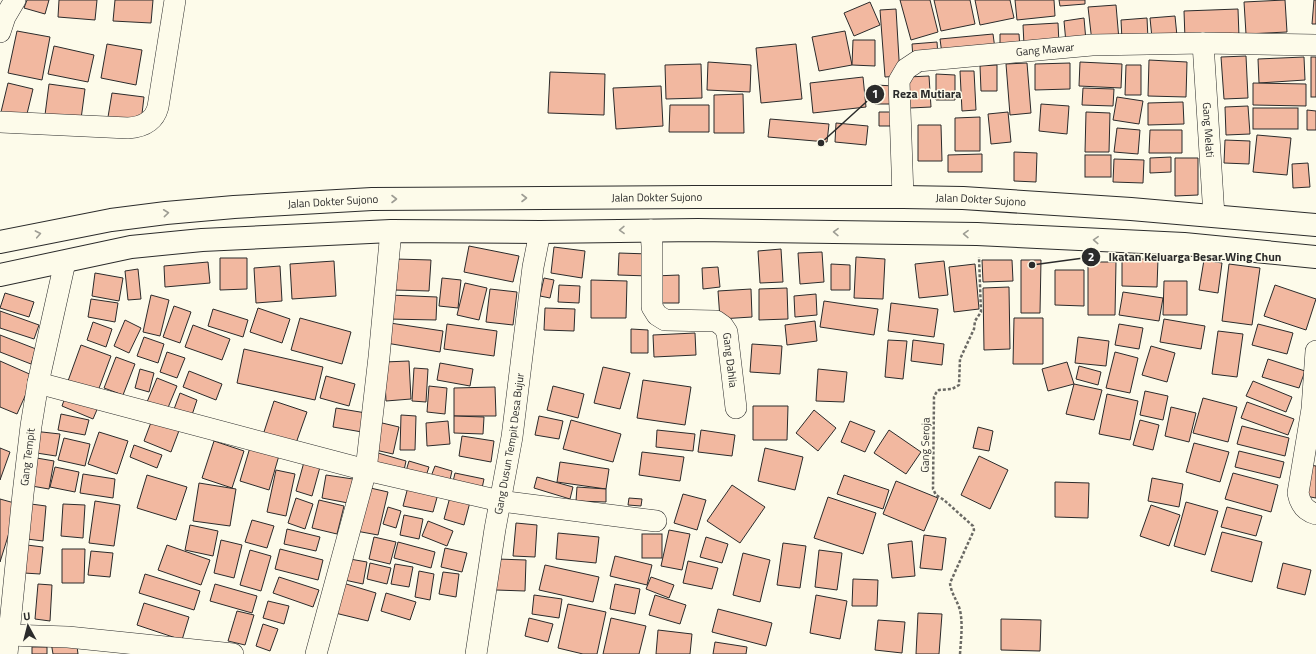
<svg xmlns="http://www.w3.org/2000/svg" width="1316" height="654" font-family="'Titillium Web',sans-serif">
<rect width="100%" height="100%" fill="#fdfbea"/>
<!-- building -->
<g fill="#f2b8a0" stroke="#2b2b2b">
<polygon points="27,0 49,0 45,14 24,8"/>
<polygon points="59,0 97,0 95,20 58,17"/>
<polygon points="115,0 153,0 151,23 113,21"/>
<polygon points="900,0 930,0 938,32 911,40"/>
<polygon points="934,0 970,0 975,24 941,31"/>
<polygon points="975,0 1010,0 1014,18 980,25"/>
<polygon points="1015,0 1054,0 1055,16 1017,20"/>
<polygon points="1059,0 1085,0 1085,4 1060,6"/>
<polygon points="1285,0 1287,32 1246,34 1244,2"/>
<polygon points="1314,0 1316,0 1316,24 1312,24"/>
<polygon points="870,2 880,25 854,36 844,13"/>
<polygon points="1116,5 1119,40 1092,42 1088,7"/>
<polygon points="896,9 900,76 885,77 880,10"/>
<polygon points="1238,9 1239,37 1185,39 1184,11"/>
<polygon points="1175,16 1177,36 1152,38 1150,18"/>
<polygon points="1084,18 1086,41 1066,43 1064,21"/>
<polygon points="1147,18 1148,39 1122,40 1121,20"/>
<polygon points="1058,23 1059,44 1024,45 1023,25"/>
<polygon points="17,31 50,37 42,80 8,73"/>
<polygon points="845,31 852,65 819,71 812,37"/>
<polygon points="993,34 995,49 942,54 940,39"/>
<polygon points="1000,34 1019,34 1020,49 1000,50"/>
<polygon points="853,40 875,40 875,66 852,65"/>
<polygon points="937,42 938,56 913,58 912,44"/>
<polygon points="107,44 142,50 136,85 101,78"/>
<polygon points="796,44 802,99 761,103 756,48"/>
<polygon points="54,46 94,55 88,82 48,74"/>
<polygon points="1246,56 1248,98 1224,99 1221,57"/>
<polygon points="1304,57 1305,80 1259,83 1258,59"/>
<rect x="1311" y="57" width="5" height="40"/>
<polygon points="1149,60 1187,62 1186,97 1148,96"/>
<polygon points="708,62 751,65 750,92 707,90"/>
<polygon points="1080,62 1122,64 1121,88 1079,86"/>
<polygon points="1027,63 1031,113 1010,115 1006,64"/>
<polygon points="1070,63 1070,89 1035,90 1035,64"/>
<polygon points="701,64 702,98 666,99 665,65"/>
<polygon points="997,65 997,91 981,91 980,66"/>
<polygon points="1126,65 1141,65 1141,95 1125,95"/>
<polygon points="960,71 974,71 976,110 962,111"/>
<polygon points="550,72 605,74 604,115 548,113"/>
<polygon points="936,74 955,75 955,100 936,100"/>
<polygon points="929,76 931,107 910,108 908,77"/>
<polygon points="863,77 866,107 813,113 810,83"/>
<polygon points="8,83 33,89 26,118 1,112"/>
<polygon points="1253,83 1306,84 1306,106 1253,105"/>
<polygon points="49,84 85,89 81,119 45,115"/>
<polygon points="876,85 894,86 894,104 875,104"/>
<polygon points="661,86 663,126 616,129 613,88"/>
<polygon points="1083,88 1114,89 1113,106 1082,105"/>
<polygon points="112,93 144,97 141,122 108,117"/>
<polygon points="743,94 744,133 714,133 714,95"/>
<polygon points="1117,97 1143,101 1139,124 1113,120"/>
<polygon points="1183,102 1184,124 1148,125 1148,103"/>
<polygon points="1041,104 1069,106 1067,134 1039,131"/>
<polygon points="670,105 709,105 709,132 669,132"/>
<polygon points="1248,106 1250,134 1226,135 1225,107"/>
<rect x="1253" y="108" width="45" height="21"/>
<polygon points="1307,110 1316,111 1316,130 1307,130"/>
<polygon points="879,112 894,112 895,126 879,126"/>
<polygon points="1008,112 1011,142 991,144 988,114"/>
<polygon points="1086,112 1110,113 1109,152 1085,152"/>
<polygon points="980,117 980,151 955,151 955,118"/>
<polygon points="770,119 829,124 827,142 768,137"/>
<polygon points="836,123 868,126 866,145 835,142"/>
<polygon points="918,125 941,125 942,161 918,161"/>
<polygon points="1117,128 1140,130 1138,154 1114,152"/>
<polygon points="1150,130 1182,130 1182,153 1149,153"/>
<polygon points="1257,135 1291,138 1287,175 1253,172"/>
<polygon points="1225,140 1250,141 1249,164 1224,163"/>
<polygon points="1014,152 1037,153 1036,182 1014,181"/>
<polygon points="982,154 982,172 948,172 948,155"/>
<rect x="1085" y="155" width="26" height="22"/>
<polygon points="1171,157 1171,172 1150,173 1150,158"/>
<polygon points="1175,158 1198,158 1198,195 1175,196"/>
<polygon points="1114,159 1144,160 1143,183 1113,182"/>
<polygon points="1308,163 1310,187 1293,188 1292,164"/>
<polygon points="469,246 519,256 513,282 464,272"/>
<polygon points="554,247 585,251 582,278 551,273"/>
<polygon points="781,249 783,282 760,283 758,251"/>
<polygon points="822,252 824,282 800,284 798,253"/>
<polygon points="619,253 649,254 649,276 618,275"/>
<polygon points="856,257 885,259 883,299 854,298"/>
<polygon points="220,258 247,258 247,289 220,290"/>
<polygon points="396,259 431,260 429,291 394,290"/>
<polygon points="1122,259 1158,259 1157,287 1122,286"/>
<polygon points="982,260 1012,260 1013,281 983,282"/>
<polygon points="1021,260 1041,260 1040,313 1021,313"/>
<polygon points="1204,260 1222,263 1218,293 1199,290"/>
<polygon points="334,261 336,296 292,299 290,264"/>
<polygon points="944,261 948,295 919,298 915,264"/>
<polygon points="208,262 210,283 165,287 164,266"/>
<polygon points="1088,262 1116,262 1115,315 1088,315"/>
<polygon points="831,264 850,265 850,290 831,290"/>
<polygon points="975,264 979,309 954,312 949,267"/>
<polygon points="1229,264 1260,268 1252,325 1222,321"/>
<polygon points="280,266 282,301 256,303 254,268"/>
<polygon points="718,267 720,287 703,289 702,268"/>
<polygon points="138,269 141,299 128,300 125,271"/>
<polygon points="1055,270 1084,270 1084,306 1055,305"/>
<polygon points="95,273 123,278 119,301 92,296"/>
<polygon points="679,275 679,303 654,303 654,276"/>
<polygon points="442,278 461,280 458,308 439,306"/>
<polygon points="544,278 554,280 550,298 540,296"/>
<polygon points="591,280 627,281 626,318 591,318"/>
<polygon points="1164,281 1187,281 1187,315 1163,315"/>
<polygon points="465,283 487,288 479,320 457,315"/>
<polygon points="559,285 580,286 579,303 558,302"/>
<polygon points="1275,285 1316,299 1306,330 1264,316"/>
<polygon points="1009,287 1010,349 984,350 983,288"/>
<polygon points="787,288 788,319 759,320 759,289"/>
<polygon points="490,289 517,292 513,325 486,322"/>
<polygon points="751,289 752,317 720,319 718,291"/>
<polygon points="1123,292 1163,298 1159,321 1119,315"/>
<polygon points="5,293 34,302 29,317 0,308"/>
<polygon points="816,294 817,315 795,317 794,296"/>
<polygon points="151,295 169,300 160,336 143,332"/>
<polygon points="389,295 437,297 436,320 388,319"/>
<polygon points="91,299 118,303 115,322 88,317"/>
<polygon points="824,301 878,309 874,335 820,327"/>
<polygon points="891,303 938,309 934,337 888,331"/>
<polygon points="174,306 191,312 180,343 163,337"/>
<polygon points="258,308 290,319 282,343 250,332"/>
<polygon points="545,308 575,309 574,331 544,330"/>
<polygon points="213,309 248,320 243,337 208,326"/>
<polygon points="0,311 39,325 34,339 0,328"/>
<polygon points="300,318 351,332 342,364 291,350"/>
<polygon points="1014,318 1043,318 1043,364 1013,364"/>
<polygon points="1164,319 1205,326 1201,349 1160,342"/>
<polygon points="125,320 141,328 129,353 114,346"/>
<polygon points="815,321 817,341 787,345 785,325"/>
<polygon points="93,322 112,329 106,347 87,340"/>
<polygon points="390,323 443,331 440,352 386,343"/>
<polygon points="447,324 497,331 494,356 444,349"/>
<polygon points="1119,324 1143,328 1139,349 1115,345"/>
<polygon points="1258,324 1293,333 1287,354 1252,345"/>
<polygon points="193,325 230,339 222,360 185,347"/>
<polygon points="631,329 648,330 648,353 631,353"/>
<polygon points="1218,331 1243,334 1237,377 1212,374"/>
<polygon points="695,333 696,355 654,357 653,335"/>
<polygon points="0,335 36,349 31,364 0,352"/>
<polygon points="144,337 164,344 158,363 137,356"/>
<polygon points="1078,337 1109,341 1106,366 1075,363"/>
<polygon points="888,340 907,341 903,379 885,377"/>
<polygon points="913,340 944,344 942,365 911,361"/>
<polygon points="752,344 782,346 780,374 750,372"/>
<polygon points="81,345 111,356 98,391 68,381"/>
<polygon points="1151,346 1175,353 1167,382 1142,375"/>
<polygon points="244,349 323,367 315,400 237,383"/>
<polygon points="167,352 185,358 177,378 160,372"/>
<polygon points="1115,352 1138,358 1130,393 1106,388"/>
<polygon points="116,357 135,364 123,395 104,388"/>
<polygon points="1268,359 1305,371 1299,388 1262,377"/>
<polygon points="0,361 34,376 17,414 0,407"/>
<polygon points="409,361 411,399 386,401 384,362"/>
<polygon points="1067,362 1074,384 1048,391 1042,369"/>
<polygon points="440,363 473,369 470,386 437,380"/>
<polygon points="1079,366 1101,372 1098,385 1076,379"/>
<polygon points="603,367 630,373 620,409 594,403"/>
<polygon points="414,368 428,369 426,402 412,401"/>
<polygon points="140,369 154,373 149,392 135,388"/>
<polygon points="818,369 847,372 844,402 816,401"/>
<polygon points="189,371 222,384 216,400 183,387"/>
<polygon points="326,376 355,384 349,406 320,398"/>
<polygon points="157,378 177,386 167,410 147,402"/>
<polygon points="643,380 691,387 685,425 637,418"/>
<polygon points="1253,381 1292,397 1286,412 1246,396"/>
<polygon points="1074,384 1102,390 1094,420 1066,414"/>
<polygon points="429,386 447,388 445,414 427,412"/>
<polygon points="553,386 584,394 578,418 547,410"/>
<polygon points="495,387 496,416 454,416 454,388"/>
<polygon points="1145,391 1168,396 1163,420 1140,415"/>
<polygon points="67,392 99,405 93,419 62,406"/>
<polygon points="180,393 197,400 191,418 173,412"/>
<polygon points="1107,394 1138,401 1130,440 1099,434"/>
<polygon points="1203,398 1237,407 1228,442 1193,433"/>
<polygon points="274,401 307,412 295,446 263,435"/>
<polygon points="1247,402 1294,419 1288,435 1241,418"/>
<polygon points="753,406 788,406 787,440 753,440"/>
<polygon points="1171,407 1196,413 1189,442 1165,436"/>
<polygon points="336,408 366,413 362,432 333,427"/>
<polygon points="814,410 836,428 818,451 796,433"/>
<polygon points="61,414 89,420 85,435 58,430"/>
<polygon points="401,415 416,416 415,450 400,450"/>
<polygon points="454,416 484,417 483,434 454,433"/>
<polygon points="539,416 563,421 559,439 535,435"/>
<polygon points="153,417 180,428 171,452 144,441"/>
<polygon points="571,420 621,434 613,462 563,449"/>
<polygon points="1140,420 1159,425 1153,450 1133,445"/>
<polygon points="448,421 450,444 427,446 426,423"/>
<polygon points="850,421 875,431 865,452 841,442"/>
<polygon points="378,422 399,427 393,454 371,449"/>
<polygon points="1242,426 1289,438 1285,456 1237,444"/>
<polygon points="978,427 993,431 989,451 973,448"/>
<polygon points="657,430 695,434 693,451 656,447"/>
<polygon points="701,430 735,435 732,456 698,452"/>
<polygon points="889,430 921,452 906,474 874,453"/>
<polygon points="33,431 60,434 56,456 30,452"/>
<polygon points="99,432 128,441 117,474 88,464"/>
<polygon points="462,436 494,441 491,462 459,456"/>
<polygon points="64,438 90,444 85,466 58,460"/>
<polygon points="214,441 244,451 232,488 202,478"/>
<polygon points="1194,443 1229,452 1220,482 1186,472"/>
<polygon points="251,444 280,452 269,490 240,481"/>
<polygon points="134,445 162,455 157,468 130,457"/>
<polygon points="0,448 10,452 0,480"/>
<polygon points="765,448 803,457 795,490 758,481"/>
<polygon points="1239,451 1284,462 1280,478 1235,467"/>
<polygon points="642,452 684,457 680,481 639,475"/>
<polygon points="378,453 406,461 403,475 375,468"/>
<polygon points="979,456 1008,470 990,509 961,495"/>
<polygon points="31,457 54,461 49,489 26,485"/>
<polygon points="409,461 429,467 426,476 406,471"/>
<polygon points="304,462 320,467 312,496 296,491"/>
<polygon points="560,462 609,469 606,489 557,482"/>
<polygon points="1310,465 1316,466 1316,498 1305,496"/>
<polygon points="435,466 452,471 449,484 430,479"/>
<polygon points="55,467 79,472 75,492 50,487"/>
<polygon points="276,470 295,474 286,516 267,512"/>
<polygon points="455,473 484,479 481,493 452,486"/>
<polygon points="1233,473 1278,485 1271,512 1225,499"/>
<polygon points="83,474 115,479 113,498 80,493"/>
<polygon points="147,475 187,487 176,520 137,508"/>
<polygon points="326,475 353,479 348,503 322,498"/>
<polygon points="844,475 889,490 883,509 837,494"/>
<polygon points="537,477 573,487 570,499 534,488"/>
<polygon points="1152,478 1183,484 1179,507 1148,501"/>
<polygon points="896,481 938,498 924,531 883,514"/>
<polygon points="1055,482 1089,483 1088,518 1055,517"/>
<polygon points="199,483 236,489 230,526 193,521"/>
<polygon points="732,485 765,507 740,543 707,521"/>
<polygon points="366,487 388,492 378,535 356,531"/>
<polygon points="408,487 438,494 433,512 403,506"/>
<polygon points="577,487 606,489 606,502 576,501"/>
<polygon points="683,494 706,500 697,530 674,523"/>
<polygon points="450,497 470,502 464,525 444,519"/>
<polygon points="828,497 876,513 863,554 814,538"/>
<polygon points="296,498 313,504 305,529 288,523"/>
<polygon points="629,498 642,499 641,506 628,505"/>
<polygon points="0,499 18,504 0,562"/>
<polygon points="319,500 344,506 337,534 312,528"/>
<polygon points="95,501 120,505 114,546 89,543"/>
<polygon points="1186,502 1218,511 1205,555 1174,546"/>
<polygon points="31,504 46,506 43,541 27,539"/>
<polygon points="63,504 85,505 83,538 61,536"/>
<polygon points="1151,505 1180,515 1169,546 1140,536"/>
<polygon points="388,507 401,511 396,528 383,524"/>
<polygon points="1227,507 1262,516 1256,536 1221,527"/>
<polygon points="404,515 423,519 419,539 400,535"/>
<polygon points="252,520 274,526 267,548 245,542"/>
<polygon points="428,521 453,531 447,546 422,536"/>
<polygon points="516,523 537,525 535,557 513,556"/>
<polygon points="190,525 218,531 213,556 185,550"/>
<polygon points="287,529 320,537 316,551 284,544"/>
<polygon points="669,530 690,534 682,570 661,566"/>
<polygon points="1222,532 1262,542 1252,582 1211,571"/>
<polygon points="558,533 599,537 596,563 556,559"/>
<rect x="642" y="534" width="20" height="24"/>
<polygon points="924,535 946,538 942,570 920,568"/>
<polygon points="374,537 396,542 390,564 369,559"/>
<polygon points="706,537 728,544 722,563 700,557"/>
<polygon points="221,540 242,545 234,578 214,573"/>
<polygon points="912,541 915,576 892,578 888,544"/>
<polygon points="398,542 435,552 431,568 394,558"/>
<polygon points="783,543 806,546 800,588 777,585"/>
<polygon points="27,545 43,547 40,574 24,573"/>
<polygon points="167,545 210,560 201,585 158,570"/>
<polygon points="445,548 467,553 462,572 441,567"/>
<polygon points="62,549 85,549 84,583 62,583"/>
<polygon points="280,549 323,560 318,580 275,569"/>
<polygon points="250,550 271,556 261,591 240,585"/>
<polygon points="819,550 842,553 837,590 815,587"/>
<polygon points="91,551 113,553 110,577 88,575"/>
<polygon points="743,553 770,560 760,602 733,595"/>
<polygon points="615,556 652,565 647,585 610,576"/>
<polygon points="344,558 367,562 363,584 340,579"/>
<polygon points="497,559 526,560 525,591 496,590"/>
<polygon points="688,561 718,568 712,589 683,583"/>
<polygon points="370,563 391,568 387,584 367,579"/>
<polygon points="1283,563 1311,570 1305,595 1277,588"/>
<polygon points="395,564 413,567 409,587 391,584"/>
<polygon points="545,565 599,577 593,602 539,590"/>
<polygon points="419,571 434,574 430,600 415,597"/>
<polygon points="443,572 459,574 456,597 439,594"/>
<polygon points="145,574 200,591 194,610 139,593"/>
<polygon points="279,577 319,590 313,607 273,593"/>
<polygon points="651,577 674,585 669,598 646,589"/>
<polygon points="853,579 878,580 877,606 852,606"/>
<polygon points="343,583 376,593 368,621 335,613"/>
<polygon points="38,584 52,585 50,621 35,619"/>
<polygon points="215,584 257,596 252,613 210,601"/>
<polygon points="615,584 640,589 635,614 610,609"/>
<polygon points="386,593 416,602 410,620 381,611"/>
<polygon points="534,595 562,599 559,618 532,614"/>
<polygon points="655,595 686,605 680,624 649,615"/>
<polygon points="816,595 847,601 840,639 810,633"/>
<polygon points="268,601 289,606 284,624 263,618"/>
<polygon points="144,603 189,617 182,640 137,625"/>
<polygon points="568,604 606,612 597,654 583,654 558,648"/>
<polygon points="718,609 772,623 766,646 712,632"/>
<polygon points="237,611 254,615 245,645 228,641"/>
<polygon points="918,613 942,614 939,654 916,654"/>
<polygon points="529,618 553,624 548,642 525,636"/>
<polygon points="611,618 646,626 639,654 603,654"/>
<polygon points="1001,619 1041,620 1040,651 1001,650"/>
<polygon points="878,620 905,622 902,653 875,650"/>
<polygon points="263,624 278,629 270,651 256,646"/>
<polygon points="658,630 692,634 690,654 656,654"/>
<polygon points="76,639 78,654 53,654 51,642"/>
<polygon points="715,642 747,647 746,654 713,654"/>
<rect x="32" y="647" width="15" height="7"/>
</g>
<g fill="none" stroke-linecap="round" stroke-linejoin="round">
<defs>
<g id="minor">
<polyline points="0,32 5,17 15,0"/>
<path id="s1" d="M1203 43 1214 216"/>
<path d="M0 122 128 128C142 127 154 122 158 107L175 0"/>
<path id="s2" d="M903 197 899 81 906 69 918 61 1092 45 1203 43 1316 45"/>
<path id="s3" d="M651 230 652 246V307L657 315 665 320 716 321 723 326 727 332 736 408"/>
<path d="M1316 351 1312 409 1298 493C1300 504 1305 511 1316 514"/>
<polyline points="38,383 366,470 500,501 656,521"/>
<polyline points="8,635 68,637 233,654"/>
<path id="s4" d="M7 654 23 494 31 426 38 383 65 262"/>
<polyline points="316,654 366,470 379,357 391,231"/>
<path id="s5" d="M476 654 495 529 512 437 533 267 540 232"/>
</g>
<g id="trunk">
<path id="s6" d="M0 242 111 220 166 213 234 207 372 199 696 197H903L963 198 1131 209 1316 225"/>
<polyline points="0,275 131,247 202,240 391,231 540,232 698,230 977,234 1184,244 1316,257"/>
</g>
</defs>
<!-- minor casing -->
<use href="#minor" stroke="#2b2b2b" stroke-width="22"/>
<!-- trunk casing -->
<use href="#trunk" stroke="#2b2b2b" stroke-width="24"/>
<!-- path -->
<path stroke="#6a6964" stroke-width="2.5" stroke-dasharray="3 2" stroke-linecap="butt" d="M960 654C961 639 963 624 960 610 957 600 951 593 950 583L974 530 973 526 944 500 936 495 933 489 934 397 936 393 939 390 952 389 959 385 960 359 974 329 975 321 981 312 979 257"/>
<!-- minor -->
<use href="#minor" stroke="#fdfbea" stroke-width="21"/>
<!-- trunk -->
<use href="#trunk" stroke="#fdfbea" stroke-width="22"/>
</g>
<!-- one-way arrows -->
<defs><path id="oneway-chevron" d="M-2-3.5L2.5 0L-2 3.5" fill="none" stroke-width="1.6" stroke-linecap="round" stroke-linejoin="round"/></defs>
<g stroke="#9e9d94">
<use href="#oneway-chevron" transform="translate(524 198)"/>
<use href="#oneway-chevron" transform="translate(394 199)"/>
<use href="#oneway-chevron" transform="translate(166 213) rotate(-6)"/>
<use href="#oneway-chevron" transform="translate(622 230) rotate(179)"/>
<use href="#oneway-chevron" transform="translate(836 232) rotate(-179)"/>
<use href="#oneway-chevron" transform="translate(38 234) rotate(-11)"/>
<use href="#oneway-chevron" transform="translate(966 234) rotate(-179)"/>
<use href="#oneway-chevron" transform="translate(1096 240) rotate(-177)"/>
</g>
<g text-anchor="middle" stroke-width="3" stroke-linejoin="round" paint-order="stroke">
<!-- street labels -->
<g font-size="11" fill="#2b2b2b" stroke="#fdfbea">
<text dy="4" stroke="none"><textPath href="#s2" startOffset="272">Gang Mawar</textPath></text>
<text dy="4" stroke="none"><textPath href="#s1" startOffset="87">Gang Melati</textPath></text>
<text dy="4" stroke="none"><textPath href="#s6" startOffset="660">Jalan Dokter Sujono</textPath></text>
<text dy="4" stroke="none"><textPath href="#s6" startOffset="984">Jalan Dokter Sujono</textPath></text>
<text dy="4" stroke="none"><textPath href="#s6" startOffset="336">Jalan Dokter Sujono</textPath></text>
<text dy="4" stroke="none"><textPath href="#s3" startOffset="191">Gang Dahlia</textPath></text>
<text dy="4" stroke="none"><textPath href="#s5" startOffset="213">Gang Dusun Tempit Desa Bujur</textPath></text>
<text transform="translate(925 445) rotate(-89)" y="4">Gang Seroja</text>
<text dy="4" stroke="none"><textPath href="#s4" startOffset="198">Gang Tempit</textPath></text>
</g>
</g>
<!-- callouts -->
<path fill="none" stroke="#2b2b2b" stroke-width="1.5" d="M821 143L875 94M1032 265L1091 257"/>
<g fill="#2b2b2b" stroke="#fdfbea" stroke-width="1.5">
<circle cx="821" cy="143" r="4"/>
<circle cx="1032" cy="265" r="4"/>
<circle cx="875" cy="94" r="10"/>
<circle cx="1091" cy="257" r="10"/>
</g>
<g font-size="12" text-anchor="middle" font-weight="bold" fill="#fff">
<text x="875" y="98">1</text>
<text x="1091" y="261">2</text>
</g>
<g font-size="12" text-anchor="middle" font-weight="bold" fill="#2b2b2b" stroke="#fdfbea" stroke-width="3" stroke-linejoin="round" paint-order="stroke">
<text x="927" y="98">Reza Mutiara</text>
<text x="1195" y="261">Ikatan Keluarga Besar Wing Chun</text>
</g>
<!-- north arrow -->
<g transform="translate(28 626) rotate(353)" stroke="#fdfbea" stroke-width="3" paint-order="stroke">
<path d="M0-3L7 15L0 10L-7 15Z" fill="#2b2b2b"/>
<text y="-6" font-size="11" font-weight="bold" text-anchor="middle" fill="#2b2b2b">U</text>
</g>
</svg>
